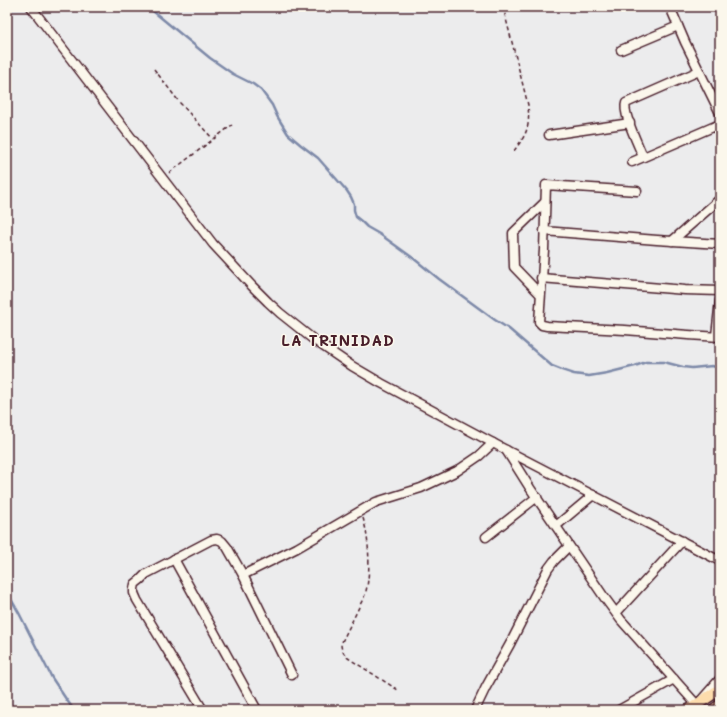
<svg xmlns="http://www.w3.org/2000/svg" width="727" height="717" font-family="Mali,sans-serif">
<rect width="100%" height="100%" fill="#ececed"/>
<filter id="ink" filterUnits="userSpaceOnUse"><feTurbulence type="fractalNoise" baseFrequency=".025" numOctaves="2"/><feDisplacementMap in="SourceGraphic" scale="8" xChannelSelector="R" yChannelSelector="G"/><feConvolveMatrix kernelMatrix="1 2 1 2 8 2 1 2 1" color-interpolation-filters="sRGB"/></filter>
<g filter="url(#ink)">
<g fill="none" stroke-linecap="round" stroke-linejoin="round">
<!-- stream -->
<g stroke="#7d89a8" stroke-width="2.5">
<polyline points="148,7 210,58 233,74 253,84 261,90 272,105 277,116 288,134 301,145 318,158 347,191 351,197 354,204 354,210 356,217 361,221 367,227 381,235 413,258 439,279 495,320 509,329 552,366 562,370 574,374 589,376 607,373 635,366 646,362 664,362 683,367 692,368 712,366 720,368"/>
<polyline points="7,592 19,613 52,678 66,699 74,710"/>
</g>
<defs>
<g id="minor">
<polyline points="31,7 213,244 252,286 268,302 280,313 314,340 352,366 381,383 506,450 720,561"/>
<polyline points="670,7 685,42 720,113"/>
<polyline points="621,50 678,26"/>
<polyline points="549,135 630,123"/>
<path d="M643 157C639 146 622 113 626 103L699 71"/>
<polyline points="632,162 720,124"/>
<polyline points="637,191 546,185 544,250 539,322 542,325 547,326 625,330 688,335 720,337"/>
<polyline points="544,231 657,240 720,244"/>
<polyline points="672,241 720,199"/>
<polyline points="541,278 685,290 720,291"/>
<polyline points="540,294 514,267 513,233 545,202"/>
<polyline points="716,336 720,300"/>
<polyline points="506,450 530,488 604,597 621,620 697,705 720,679"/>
<polyline points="556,526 593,495"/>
<polyline points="486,537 537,497"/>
<polyline points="174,559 257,710"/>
<polyline points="243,575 297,548 369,506 376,502 421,488 457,471 479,456 493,443"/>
<polyline points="616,613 682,541"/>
<polyline points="203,710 137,600 134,593 134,589 135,584 140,580 146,574 211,540 217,539 222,541 227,547 243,575 292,675"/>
<polyline points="475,710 486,687 510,644 548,569 554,561 569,546"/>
<polyline points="619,710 674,679"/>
</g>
<g id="major">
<polyline points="689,710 720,689"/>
<polyline points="713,710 720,705"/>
</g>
</defs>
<!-- minor casing -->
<use href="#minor" stroke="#4a1f2b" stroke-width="11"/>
<!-- major casing -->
<use href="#major" stroke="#4a1f2b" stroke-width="13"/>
<!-- path -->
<g stroke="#4a1f2b" stroke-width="1.5" stroke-dasharray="4 3" stroke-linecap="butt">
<path d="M503 7 528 105C530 128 527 134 513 152"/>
<polyline points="154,69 180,103 213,139"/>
<polyline points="169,173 232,125"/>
<path d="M363 518C369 538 371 571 366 591 365 596 362 601 360 605 354 618 347 631 341 644 341 650 344 654 348 658L398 690"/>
</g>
<!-- minor -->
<use href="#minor" stroke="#fbf7ec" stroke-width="8"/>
<!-- major -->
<use href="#major" stroke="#fddcac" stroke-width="10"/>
</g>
</g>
<g text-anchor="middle" stroke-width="3" stroke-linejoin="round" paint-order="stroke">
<!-- district labels -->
<g font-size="15" font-weight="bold" letter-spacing="1" fill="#4a1f2b" stroke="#fbf7ec">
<text x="338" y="346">LA TRINIDAD</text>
</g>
</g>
<!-- margin -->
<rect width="727" height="717" fill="none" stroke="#fbf7ec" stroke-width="24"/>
<rect x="12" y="12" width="703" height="693" fill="none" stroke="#4a1f2b" stroke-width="1.5" filter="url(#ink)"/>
</svg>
